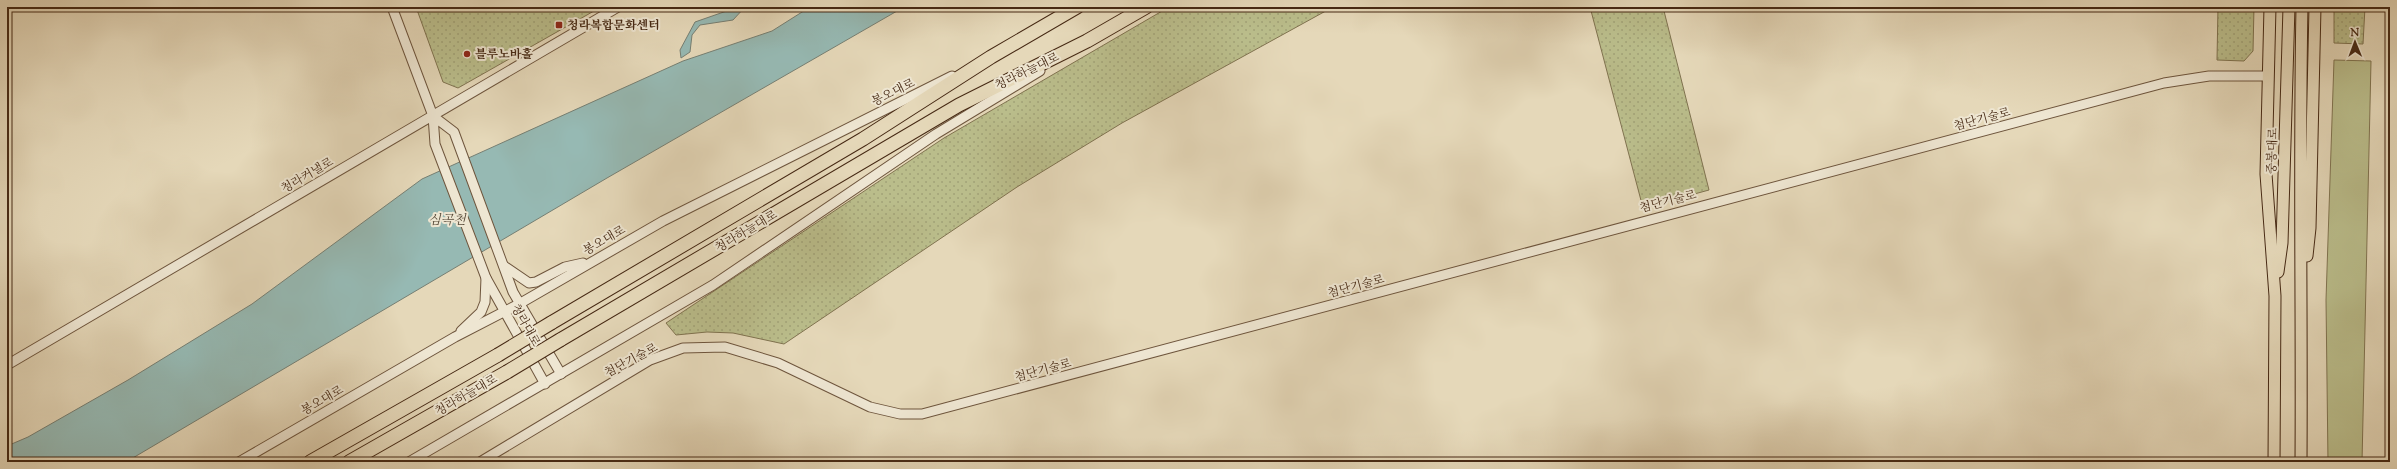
<svg xmlns="http://www.w3.org/2000/svg" width="2397" height="469" font-family="'Sorts Mill Goudy','Noto Serif KR',serif">
<defs>
<pattern id="park-dots" width="8" height="8" patternUnits="userSpaceOnUse"><rect width="8" height="8" fill="#babd8b"/><path d="M2 2h.1M6 6h.1" fill="none" stroke="#a1a277" stroke-width="1.8" stroke-linecap="round"/></pattern>
</defs>
<rect width="100%" height="100%" fill="#e5d8b9"/>
<filter id="stains"><feTurbulence type="fractalNoise" baseFrequency=".005" numOctaves="4"/><feColorMatrix values="0 0 0 0 .2 0 0 0 0 .09 0 0 0 0 .02 0 0 0 .5 -.17"/></filter>
<radialGradient id="worn" r=".72"><stop offset=".6" stop-color="#630" stop-opacity="0"/><stop offset="1" stop-color="#630" stop-opacity=".3"/></radialGradient>
<!-- green -->
<polygon fill="#babd8b" stroke="#807350" points="2334,60 2371,61 2362,462 2328,462 2326,300"/>
<!-- park -->
<g fill="url(#park-dots)" stroke="#807350">
<polygon points="416,7 601,7 458,88 443,82"/>
<polygon points="1169,7 1333,7 1122,123 1017,187 784,344 733,333 707,332 676,335 666,323 944,138"/>
<polygon points="1590,7 1663,7 1709,190 1643,208"/>
<polygon points="2218,7 2254,7 2253,51 2244,61 2217,60"/>
<polygon points="2334,7 2365,7 2363,44 2334,43"/>
</g>
<!-- water -->
<g fill="#96b9b3" stroke="#767f73">
<polygon points="738,7 745,7 733,20 700,25 692,35 690,52 681,58 680,50 695,22"/>
<polygon points="810,7 904,7 607,178 126,462 7,462 7,446 28,437 128,380 252,304 422,179 683,61 772,31"/>
</g>
<g fill="none" stroke-linecap="round" stroke-linejoin="round">
<defs>
<g id="minor">
<polyline points="392,7 433,116"/>
<polyline points="504,266 529,283 536,282 565,267 583,263"/>
<polyline points="486,278 545,384"/>
<polyline points="461,331 481,312 485,302 486,278 435,144 433,116 454,132 513,292 561,374"/>
<polyline points="7,365 618,7"/>
<polyline points="239,462 455,337 519,304 663,221 952,76"/>
<polyline points="409,462 713,285 936,134 1040,71"/>
<path d="M480 462 650 360 683 348 725 347 778 363 870 407 900 414H922C1336 305 1749 191 2164 83L2209 76H2268"/>
</g>
<g id="major">
<polyline points="2270,7 2266,174 2275,296 2274,462"/>
<polyline points="2307,256 2310,228 2315,7"/>
<polyline points="2278,272 2282,243 2289,7"/>
<path d="M2301 462C2302 310 2299 159 2302 7"/>
</g>
<g id="highway">
<polyline points="551,323 863,139 991,57 1077,7"/>
<polyline points="560,340 959,105 1087,41 1146,7"/>
<polyline points="310,462 498,355"/>
<polyline points="349,462 507,372"/>
</g>
</defs>
<!-- minor casing -->
<use href="#minor" stroke="#6e553d" stroke-width="11"/>
<!-- major casing -->
<use href="#major" stroke="#462914" stroke-width="13"/>
<!-- highway casing -->
<use href="#highway" stroke="#462914" stroke-width="15"/>
<!-- minor -->
<use href="#minor" stroke="#eee6d2" stroke-width="9"/>
<!-- major -->
<use href="#major" stroke="#e5d8b9" stroke-width="11"/>
<!-- highway -->
<use href="#highway" stroke="#e5d8b9" stroke-width="13"/>
<defs>
<g id="highway-bridge">
<polyline points="498,355 551,323"/>
<polyline points="507,372 560,340"/>
</g>
</defs>
<!-- highway-bridge casing -->
<use href="#highway-bridge" stroke="#462914" stroke-width="15" stroke-linecap="butt"/>
<!-- highway-bridge -->
<use href="#highway-bridge" stroke="#e5d8b9" stroke-width="13"/>
</g>
<!-- markers -->
<g fill="#8f2418" stroke="#eee6d2" stroke-width="1.5">
<rect x="555" y="21" width="8" height="8" rx="2"/>
<circle cx="467" cy="54" r="4"/>
</g>
<g text-anchor="middle" stroke-width="4" stroke-linejoin="round" paint-order="stroke">
<!-- poi labels -->
<g font-size="12" font-weight="bold" fill="#462914" stroke="#eee6d2" text-anchor="start">
<text x="567" y="29">청라복합문화센터</text>
<text x="475" y="58">블루노바홀</text>
</g>
<!-- street labels -->
<g font-size="12" fill="#462914" stroke="#eee6d2">
<text transform="translate(1027 71) rotate(-26)" y="4">청라하늘대로</text>
<text transform="translate(893 92) rotate(-26)" y="4">봉오대로</text>
<text transform="translate(1982 119) rotate(-15)" y="4">첨단기술로</text>
<text transform="translate(2272 151) rotate(-88)" y="4">중봉대로</text>
<text transform="translate(307 175) rotate(-30)" y="4">청라커낼로</text>
<text transform="translate(1668 201) rotate(-14)" y="4">첨단기술로</text>
<text transform="translate(746 231) rotate(-31)" y="4">청라하늘대로</text>
<text transform="translate(604 240) rotate(-30)" y="4">봉오대로</text>
<text transform="translate(1356 286) rotate(-15)" y="4">첨단기술로</text>
<text transform="translate(526 325) rotate(61)" y="4">청라대로</text>
<text transform="translate(631 360) rotate(-28)" y="4">첨단기술로</text>
<text transform="translate(1043 370) rotate(-15)" y="4">첨단기술로</text>
<text transform="translate(466 395) rotate(-30)" y="4">청라하늘대로</text>
<text transform="translate(322 400) rotate(-30)" y="4">봉오대로</text>
</g>
<!-- water labels -->
<g font-size="13" font-style="italic" fill="#5a4d3c" stroke="#eee6d2">
<text x="447" y="224">심곡천</text>
</g>
</g>
<!-- margin -->
<rect width="2397" height="469" fill="none" stroke="#e5d8b9" stroke-width="24"/>
<rect x="8" y="8" width="2381" height="453" fill="none" stroke="#462914" stroke-width="2"/>
<rect x="12" y="12" width="2373" height="445" fill="none" stroke="#462914"/>
<!-- north arrow -->
<g transform="translate(2355 42) rotate(359)" stroke="#eee6d2" stroke-width="3" paint-order="stroke">
<path d="M0-3L7 15L0 10L-7 15Z" fill="#462914"/>
<text y="-6" font-size="11" font-weight="bold" text-anchor="middle" fill="#462914">N</text>
</g>
<rect width="100%" height="100%" filter="url(#stains)"/>
<rect width="100%" height="100%" fill="url(#worn)"/>
</svg>
